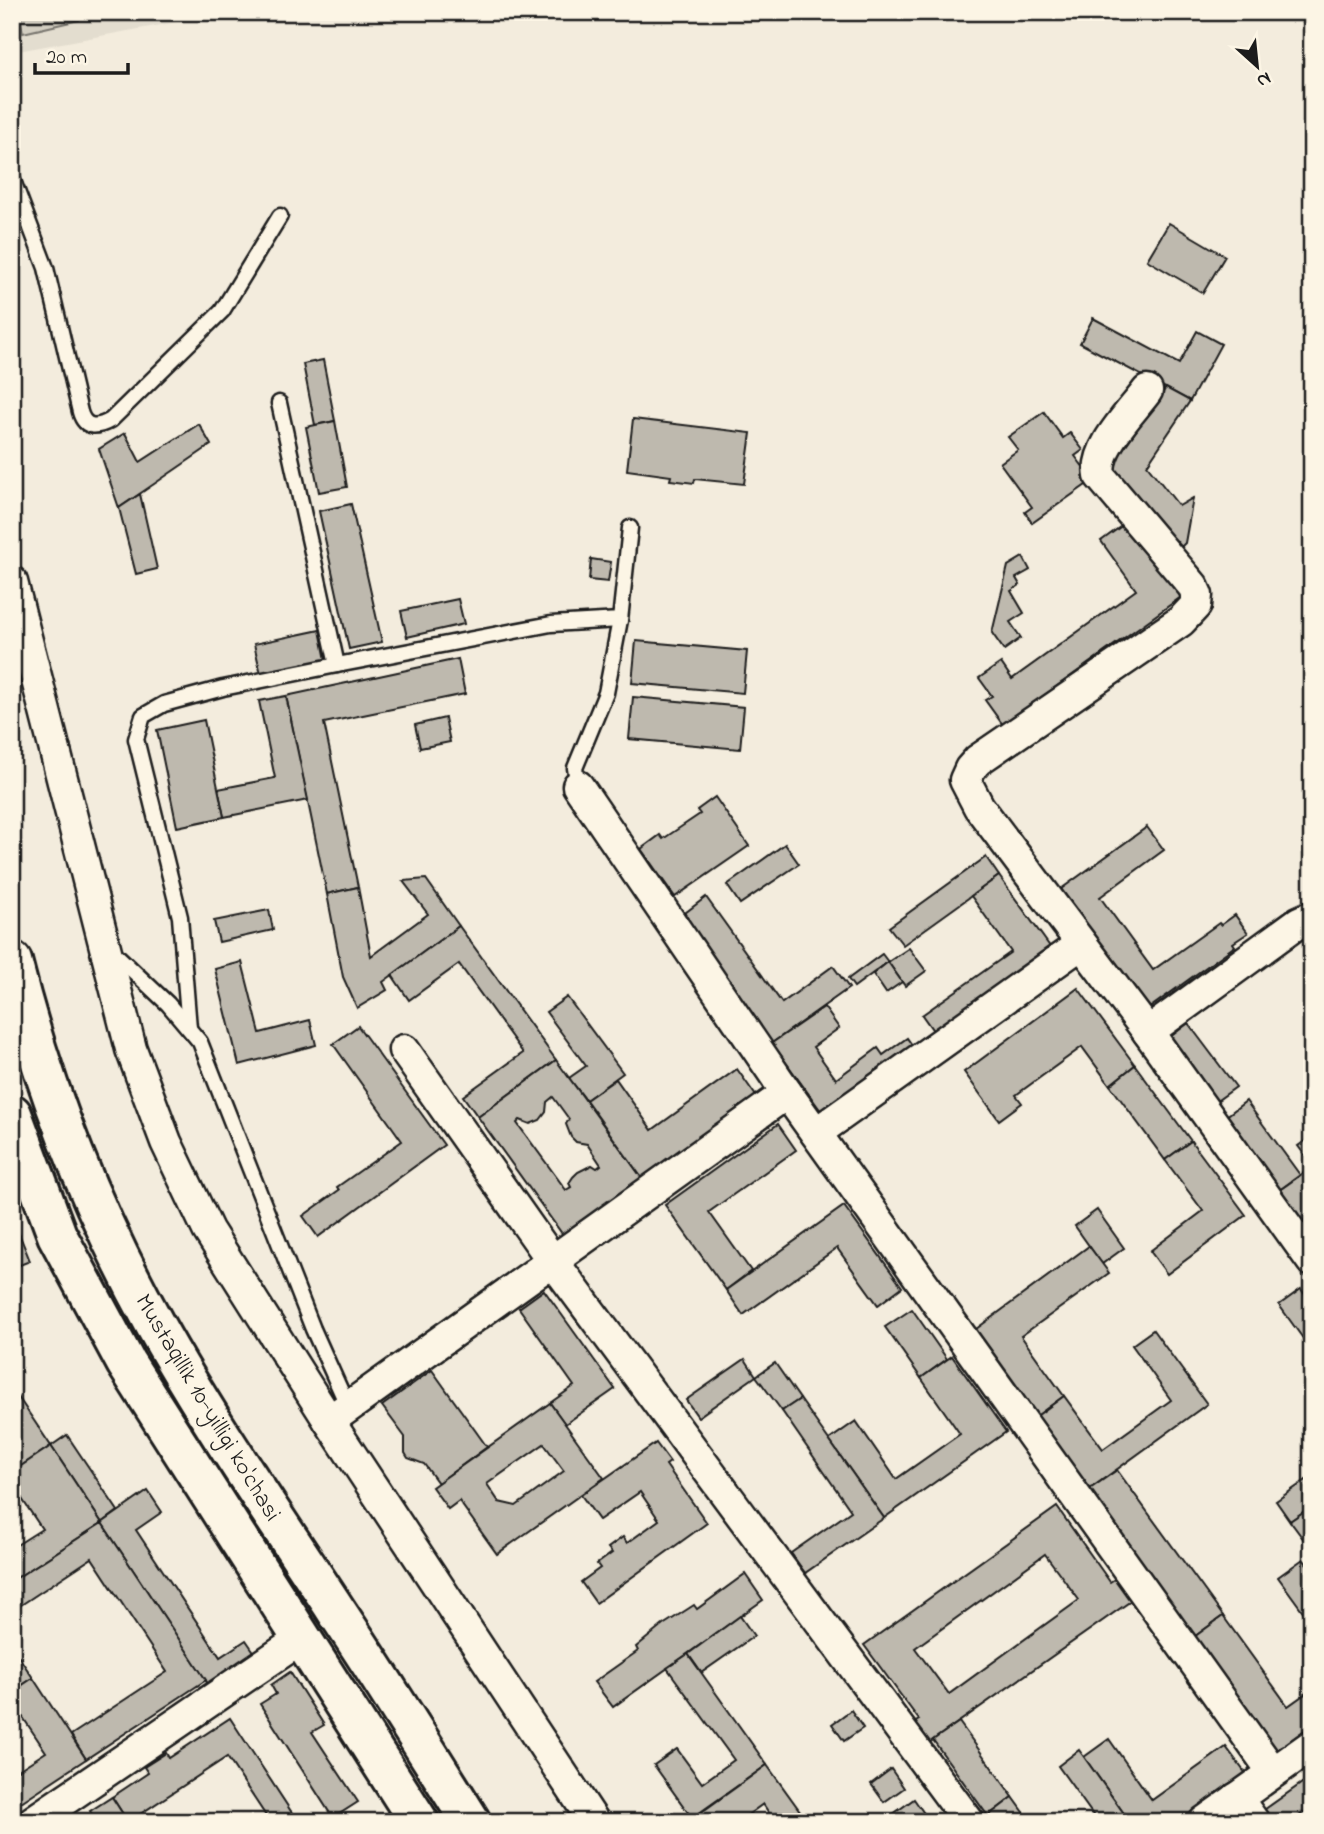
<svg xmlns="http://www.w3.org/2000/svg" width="1324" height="1834" font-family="'Indie Flower',sans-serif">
<rect width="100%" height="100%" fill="#f3ecdd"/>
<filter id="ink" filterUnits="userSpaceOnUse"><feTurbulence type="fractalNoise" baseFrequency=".0143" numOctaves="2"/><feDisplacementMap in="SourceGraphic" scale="14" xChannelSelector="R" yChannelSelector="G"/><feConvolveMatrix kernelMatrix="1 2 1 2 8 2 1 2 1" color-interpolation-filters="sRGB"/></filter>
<g filter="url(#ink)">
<!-- built -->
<polygon fill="#e3ddcf" points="12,12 232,12 18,51 12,28"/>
<!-- green -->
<polygon fill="#d3cec1" stroke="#78756e" stroke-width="2" points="19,12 77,12 79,20 23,33"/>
<!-- building -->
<g fill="#beb9ae" stroke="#1c1c1c" stroke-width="2" fill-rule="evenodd">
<polygon points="1169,223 1225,256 1203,293 1147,260"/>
<polygon points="1093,318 1179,364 1197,331 1221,344 1190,401 1080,343"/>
<polygon points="323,360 335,421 315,425 303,364"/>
<polygon points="1166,388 1190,401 1147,465 1179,506 1193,498 1185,543 1177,551 1111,466"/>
<polygon points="1044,412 1063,438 1070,433 1083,450 1075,456 1093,480 1032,523 1025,512 1032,507 1000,463 1018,450 1008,437"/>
<polygon points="633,419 751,433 744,484 695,479 694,483 670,480 671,476 627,470"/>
<polygon points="335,421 347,487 319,492 306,427"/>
<polygon points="199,424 211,445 119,508 99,449 125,433 140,462"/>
<polygon points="140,494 157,569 136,574 119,508"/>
<polygon points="351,504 382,642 349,649 319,511"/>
<polygon points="1127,522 1181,597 1003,725 985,700 992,696 979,678 1001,663 1012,679 1136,590 1101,541"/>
<polygon points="1023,557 1030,570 1016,578 1020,585 1011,591 1024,613 1010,622 1021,638 1004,650 992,633 1008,566"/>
<polygon points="591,559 611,562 608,582 589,580"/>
<polygon points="458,599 464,624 407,637 401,611"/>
<polygon points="320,630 326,660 261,674 254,644"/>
<polygon points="636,641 747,651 743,693 632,683"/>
<polygon points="458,659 465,694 324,723 358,887 327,894 286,696"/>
<polygon points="286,696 308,800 224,817 218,789 275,778 259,701"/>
<polygon points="633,697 744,707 740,749 629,739"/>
<polygon points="445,718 450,742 420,748 415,725"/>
<polygon points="204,720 224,817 177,827 157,730"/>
<polygon points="715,797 749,846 675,897 641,849 660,835 663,839 700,814 697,810"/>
<polygon points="1147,827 1164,850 1100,897 1153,970 1219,923 1221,925 1235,915 1248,933 1233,943 1235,946 1148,1009 1061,889"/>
<polygon points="785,844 799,864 740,904 727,885"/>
<polygon points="986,857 999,876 903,945 889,927"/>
<polygon points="999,876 1056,955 939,1039 922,1015 1011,952 971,896"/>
<polygon points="426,879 459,926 383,982 387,990 357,1008 343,977 327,894 358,887 371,956 428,914 403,881"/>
<polygon points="706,897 782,1003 833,966 849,988 772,1043 681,916"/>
<polygon points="269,910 273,930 219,942 214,921"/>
<polygon points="459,926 556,1060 478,1117 463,1096 523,1053 459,964 409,1000 392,975"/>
<polygon points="909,948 926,971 905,986 888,962"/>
<polygon points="882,954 888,962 854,987 848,979"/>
<polygon points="242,962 260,1033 310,1020 316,1045 239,1065 215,969"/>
<polygon points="888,962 902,982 886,993 873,974"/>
<polygon points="1078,988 1135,1065 1110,1085 1082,1047 1016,1095 1022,1103 999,1120 964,1072"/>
<polygon points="567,997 623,1073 586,1100 569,1078 586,1066 546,1012"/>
<polygon points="824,1007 839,1028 813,1047 836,1079 878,1048 883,1055 907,1038 919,1055 829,1122 772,1043"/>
<polygon points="1188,1023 1236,1087 1211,1105 1164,1042"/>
<polygon points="358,1026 444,1145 318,1237 303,1216 339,1190 337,1187 402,1141 333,1044"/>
<path d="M556 1060 642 1178 563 1235 478 1117ZM553 1097 569 1119 566 1124 571 1137 576 1142 587 1144 601 1165 597 1168 592 1165 578 1172 573 1177 569 1183 571 1187 566 1190 517 1123 520 1120 530 1124 540 1120 546 1112 547 1102Z"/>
<polygon points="1135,1065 1191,1141 1165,1160 1110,1085"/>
<polygon points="737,1069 756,1096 642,1178 586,1100 616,1079 652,1130"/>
<polygon points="1246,1101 1300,1175 1274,1194 1220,1121"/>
<polygon points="778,1124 796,1150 709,1212 751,1271 726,1290 665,1205"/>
<polygon points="1312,1136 1312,1165 1298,1146"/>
<polygon points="1191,1141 1246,1215 1167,1274 1150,1251 1203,1211 1165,1160"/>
<polygon points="1312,1167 1312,1246 1274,1194"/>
<polygon points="844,1206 902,1287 878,1305 837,1248 743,1315 726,1290"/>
<polygon points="1097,1210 1124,1248 1102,1264 1075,1226"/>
<polygon points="12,1216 30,1261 12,1268"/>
<polygon points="1089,1246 1109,1273 1021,1336 1064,1396 1034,1418 972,1332"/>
<polygon points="1301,1289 1312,1305 1312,1351 1279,1305"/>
<polygon points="544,1290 615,1389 565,1424 550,1403 574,1386 519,1308"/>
<polygon points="912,1309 947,1359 921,1378 885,1327"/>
<polygon points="1153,1330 1207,1404 1087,1491 1034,1418 1064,1396 1103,1449 1171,1400 1132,1345"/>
<polygon points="952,1356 1006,1432 884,1518 829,1440 856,1421 896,1479 960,1434 921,1378"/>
<polygon points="745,1359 756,1376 698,1417 686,1400"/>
<polygon points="775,1363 800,1399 782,1411 756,1376"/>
<polygon points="432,1370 487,1447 438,1483 424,1464 408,1458 405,1453 405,1437 382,1406"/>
<polygon points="12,1388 51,1446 12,1472"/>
<polygon points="800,1399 884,1518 805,1573 791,1553 851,1511 782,1411"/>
<path d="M550 1403 604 1478 497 1554 459 1501 448 1509 432 1487ZM544 1444 564 1471 516 1506 499 1502 487 1484Z"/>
<polygon points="67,1435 118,1511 102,1523 51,1446"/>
<polygon points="656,1443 670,1462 666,1465 707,1523 596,1603 581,1582 600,1568 597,1564 612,1553 608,1548 623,1537 627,1543 659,1520 640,1492 599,1520 581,1495"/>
<polygon points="51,1446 102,1523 12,1581 12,1548 42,1529 22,1499 12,1506 12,1472"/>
<polygon points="1117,1470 1223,1616 1194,1637 1087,1491"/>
<polygon points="1312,1476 1312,1506 1290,1521 1276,1501"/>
<polygon points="148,1491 162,1512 136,1530 220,1657 246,1640 257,1656 210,1687 102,1523"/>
<polygon points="1312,1506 1312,1541 1307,1544 1290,1521"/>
<path d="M1057 1507 1110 1582 1119 1576 1135 1598 926 1745 911 1725 919 1720 864 1645ZM1045 1554 1079 1600 949 1694 915 1648Z"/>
<polygon points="102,1523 206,1680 86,1759 71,1735 167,1672 92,1558 12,1611 12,1581"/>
<polygon points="1303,1559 1312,1570 1312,1624 1278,1577"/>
<polygon points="745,1574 763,1600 613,1707 594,1682 638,1651 636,1647 663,1625 694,1605 697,1609"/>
<polygon points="740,1616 754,1636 701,1673 688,1654"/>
<polygon points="1223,1616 1288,1706 1312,1689 1312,1725 1276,1751 1194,1637"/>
<polygon points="688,1654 767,1765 692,1818 654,1765 677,1749 702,1783 734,1760 667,1668"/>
<polygon points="19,1657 33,1678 12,1692 12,1662"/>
<polygon points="290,1672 324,1725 312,1732 358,1802 333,1818 260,1704 276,1694 271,1685"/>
<polygon points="33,1678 86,1759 12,1808 12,1774 46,1752 12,1701 12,1692"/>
<polygon points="851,1710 863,1728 844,1741 832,1724"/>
<polygon points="230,1718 298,1822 270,1822 227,1757 128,1822 112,1797 148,1773 144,1767 166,1753 169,1758"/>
<polygon points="959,1722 1013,1797 988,1816 933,1740"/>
<polygon points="1109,1739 1152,1800 1226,1747 1246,1774 1180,1822 1130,1822 1084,1757"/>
<polygon points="1079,1750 1084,1757 1130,1822 1098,1822 1058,1766"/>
<polygon points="767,1765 808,1822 775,1822 763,1804 738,1822 688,1822"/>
<polygon points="891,1769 904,1788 884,1802 871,1784"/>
<polygon points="1312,1776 1312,1807 1299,1816 1303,1822 1267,1822 1261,1812"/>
<polygon points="112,1797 128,1822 97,1822 90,1811"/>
<polygon points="1013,1797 1031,1822 992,1822 988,1816"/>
<polygon points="914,1799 930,1822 882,1822"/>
</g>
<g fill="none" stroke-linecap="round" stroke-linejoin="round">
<defs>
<g id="service">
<path d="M12 178 46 268 80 412C85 429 97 428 111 420L222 311 280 216"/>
<polyline points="279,403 337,665"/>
<polyline points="578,786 575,768 606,693 620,620"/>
<polyline points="110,949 168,1004 200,1042 313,1329 348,1407"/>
<polyline points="189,1028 180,917 136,739 143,716 164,704 223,688 337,665 551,624 620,620 630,528"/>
</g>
<g id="minor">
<path d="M1147 391C1131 413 1094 448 1100 476L1193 586 1197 595 1196 605 1181 621 978 760 970 769 965 780 979 807 1148 1032 1312 1261"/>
<polyline points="12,582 131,1049 166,1142 208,1230 329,1421 594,1822"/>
<polyline points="578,786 787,1093 1273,1772"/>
<polyline points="1148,1032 1299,922 1312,916"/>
<polyline points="404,1050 552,1260 969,1822"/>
<polyline points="816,1133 1081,944"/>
<polyline points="329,1421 787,1093"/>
<polyline points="1237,1798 1254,1822"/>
<polyline points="32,1822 301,1639"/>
<polyline points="1204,1822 1312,1745"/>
</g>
<g id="secondary">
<path d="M12 961C43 1087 92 1211 155 1325 210 1424 275 1517 337 1612 383 1681 427 1752 471 1822"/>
<polyline points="12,1114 57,1235 126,1363 419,1822"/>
</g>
</defs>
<!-- service casing -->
<use href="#service" stroke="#1c1c1c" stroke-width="19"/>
<!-- minor casing -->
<use href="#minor" stroke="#1c1c1c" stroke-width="35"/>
<!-- secondary casing -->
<use href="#secondary" stroke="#1c1c1c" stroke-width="44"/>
<!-- service -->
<use href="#service" stroke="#fcf5e5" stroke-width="14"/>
<!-- minor -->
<use href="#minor" stroke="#fcf5e5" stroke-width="30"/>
<!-- secondary -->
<use href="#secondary" stroke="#fcf5e5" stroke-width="38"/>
</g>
</g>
<g text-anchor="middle" stroke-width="5" stroke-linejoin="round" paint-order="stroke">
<!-- street labels -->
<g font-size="24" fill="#1c1c1c" stroke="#fcf5e5">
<text transform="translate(209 1407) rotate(59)" y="8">Mustaqillik 10-yilligi ko'chasi</text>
</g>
</g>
<!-- margin -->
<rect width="1324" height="1834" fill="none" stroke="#fcf5e5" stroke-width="42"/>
<rect x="21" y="21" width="1282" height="1792" fill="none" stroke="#1c1c1c" stroke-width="2.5" filter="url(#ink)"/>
<!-- north arrow -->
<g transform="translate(1257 66) rotate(153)" stroke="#fcf5e5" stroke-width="5" paint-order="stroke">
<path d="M0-5L12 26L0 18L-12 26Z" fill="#1c1c1c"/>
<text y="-10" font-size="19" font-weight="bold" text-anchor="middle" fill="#1c1c1c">N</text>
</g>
<!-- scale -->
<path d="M35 63v10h93v-10" fill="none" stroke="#1c1c1c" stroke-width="3.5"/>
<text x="46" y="63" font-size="21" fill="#1c1c1c" stroke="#fcf5e5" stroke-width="5" paint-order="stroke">20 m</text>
</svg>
